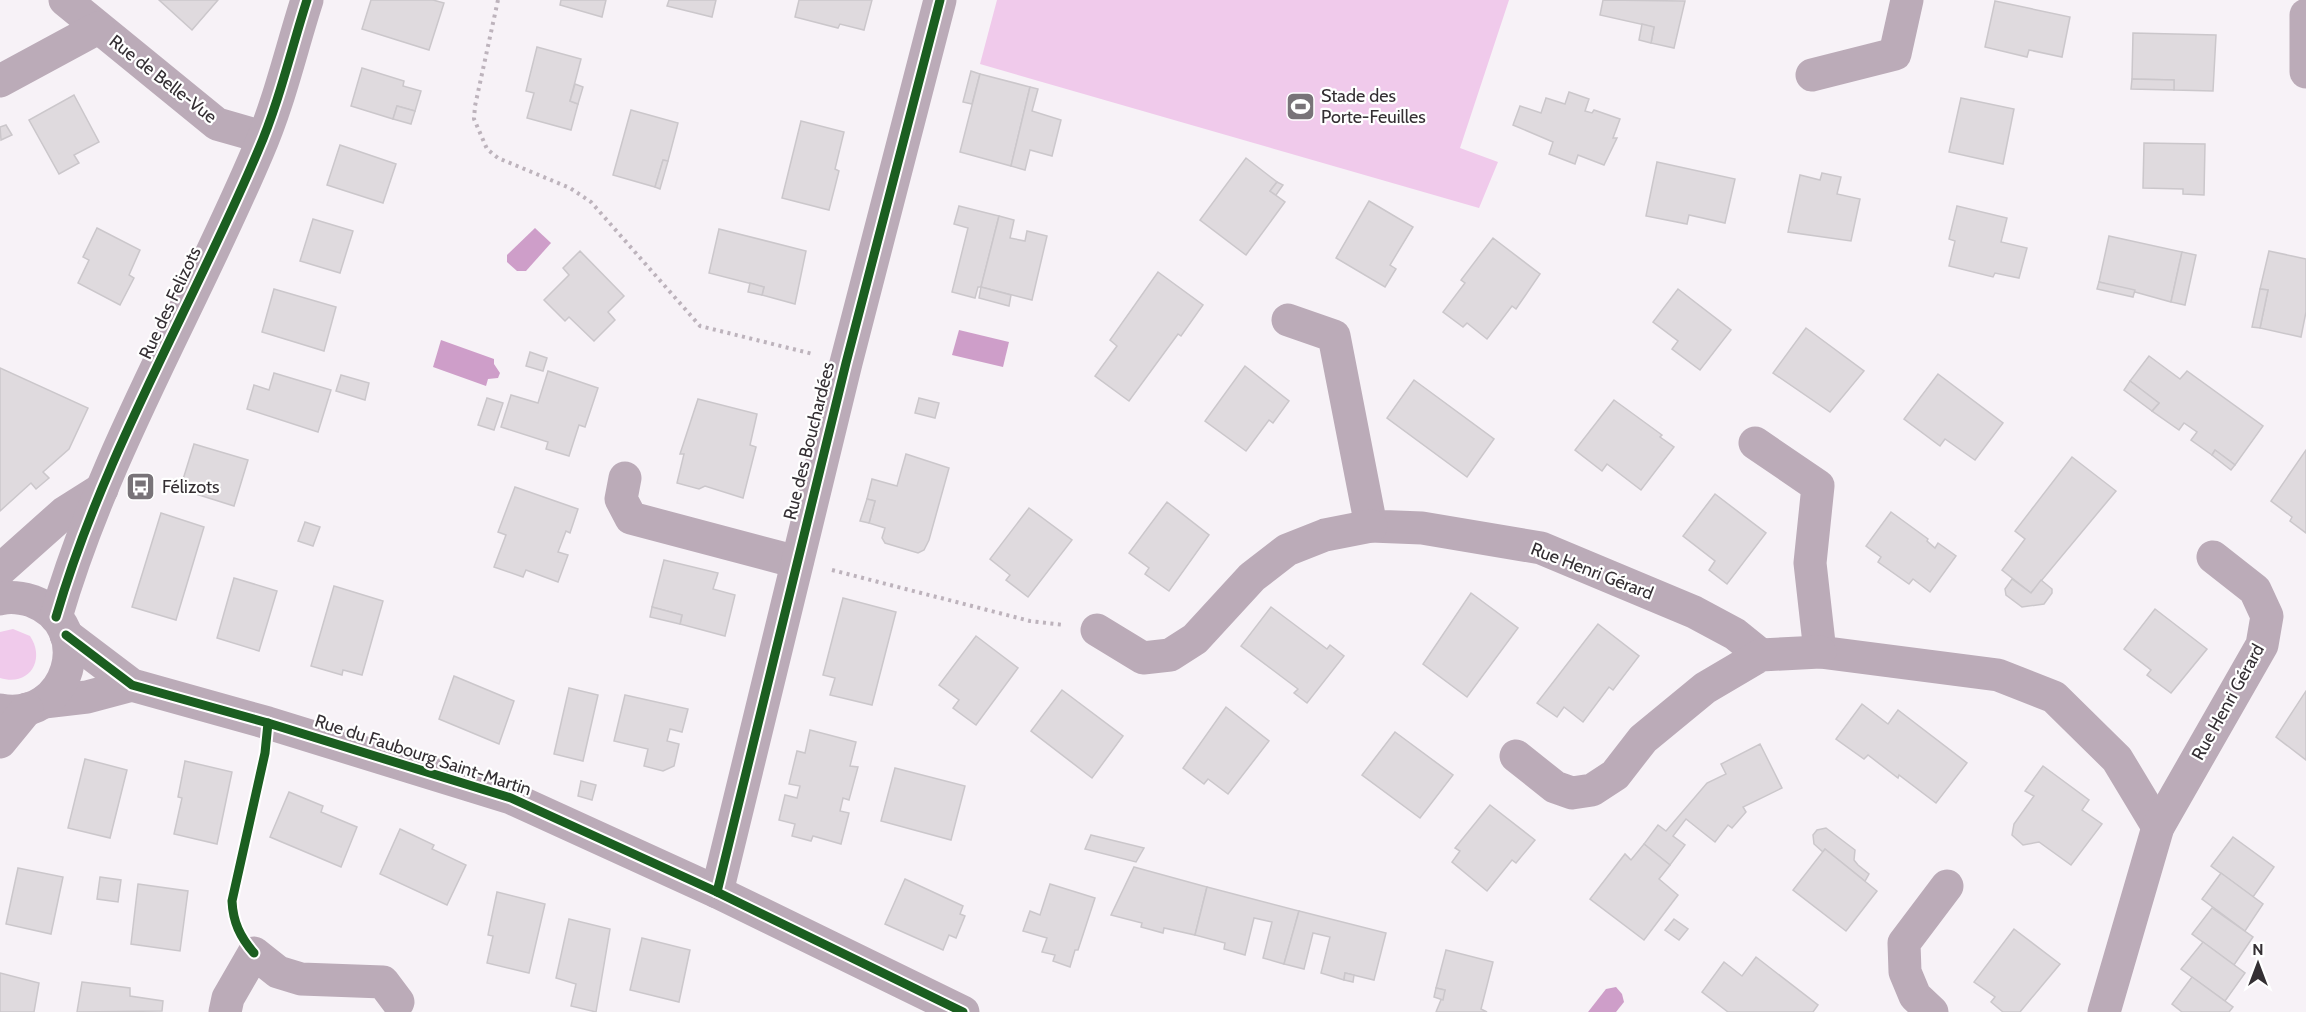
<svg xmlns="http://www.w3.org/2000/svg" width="2306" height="1012" font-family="Cabin,sans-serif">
<rect width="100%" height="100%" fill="#f7f2f7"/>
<!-- green -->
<g fill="#f0caeb">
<polygon points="997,0 1509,0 1460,148 1498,162 1479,208 980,64"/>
<path d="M13 629 30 636C46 660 29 687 0 678V632Z"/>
</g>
<!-- water -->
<g fill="#ce9ec9">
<polygon points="535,228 551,243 526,271 517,271 507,262 507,255"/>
<polygon points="959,330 1009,342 1003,367 952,355"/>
<polygon points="441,340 494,359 494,364 500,373 498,378 488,379 486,386 433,367"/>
<polygon points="1616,987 1622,994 1624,1002 1616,1012 1588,1012 1606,989"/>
</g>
<!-- building -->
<g fill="#dfdade" stroke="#cbc7cb" stroke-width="1.5">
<polygon points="159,0 218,0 192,30"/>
<polygon points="371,0 433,0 444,3 429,50 362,29"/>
<polygon points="561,0 606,0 602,17 560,5"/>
<polygon points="669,0 716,0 712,17 667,6"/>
<polygon points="799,0 872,0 864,30 840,24 838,28 795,17"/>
<polygon points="1603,0 1685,1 1674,48 1651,43 1654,27 1600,15"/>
<polygon points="1995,1 2070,17 2062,57 2029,50 2027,57 1985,47"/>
<polygon points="1642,24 1654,27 1651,43 1639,40"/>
<polygon points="2133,33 2216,35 2213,91 2174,90 2174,80 2132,79"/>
<polygon points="537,47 581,59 570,101 578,104 571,130 527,118 534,93 526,91"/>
<polygon points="362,68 404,81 403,86 421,91 415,111 397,106 393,119 351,106"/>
<polygon points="971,71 980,74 972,104 963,102"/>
<polygon points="980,74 1030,87 1011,166 960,152"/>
<polygon points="2132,79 2174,80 2174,90 2131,89"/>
<polygon points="575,84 583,87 578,104 570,101"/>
<polygon points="1030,87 1038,89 1032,111 1061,120 1052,156 1030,150 1025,170 1011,166"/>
<polygon points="1569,92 1589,99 1585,111 1592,113 1594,110 1620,119 1613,138 1617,138 1604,165 1578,155 1575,164 1549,154 1553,142 1513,125 1520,106 1541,113 1546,98 1565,104"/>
<polygon points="74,95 99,142 74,155 79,163 59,174 29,120"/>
<polygon points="1961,98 2014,109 2003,164 1949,152"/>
<polygon points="397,106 415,111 411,124 393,119"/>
<polygon points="631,110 678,123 668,161 663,160 655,187 613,175"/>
<polygon points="801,121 844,132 835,169 839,171 829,210 782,198"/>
<polygon points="6,125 12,135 1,140 0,127"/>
<polygon points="2144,143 2205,144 2204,195 2183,194 2183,189 2143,188"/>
<polygon points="340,145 396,164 383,203 327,185"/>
<polygon points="1246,158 1277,182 1270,191 1285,202 1246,255 1200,220"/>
<polygon points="663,160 668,161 660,189 655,187"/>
<polygon points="1657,162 1735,179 1725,223 1689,215 1687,224 1646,216"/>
<polygon points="1822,173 1841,177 1837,194 1860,199 1851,241 1788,232 1800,175 1820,180"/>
<polygon points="1277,182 1283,185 1276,195 1270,191"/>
<polygon points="1369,201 1413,227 1390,265 1396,269 1385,287 1336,258"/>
<polygon points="959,206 999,216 981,287 978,287 975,298 952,292 968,228 954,224"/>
<polygon points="1957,206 2007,218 2001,242 2027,248 2019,278 1995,273 1993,277 1949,266 1955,241 1949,239"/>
<polygon points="999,216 1014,220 1010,238 1025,241 1027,231 1047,236 1032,300 981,287"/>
<polygon points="313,219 353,231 340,273 300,261"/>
<polygon points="97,228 140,250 129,275 134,278 120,305 78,283 89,260 83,257"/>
<polygon points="719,229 806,251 795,304 762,295 764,287 709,273"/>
<polygon points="2109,236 2182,252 2171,302 2099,282"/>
<polygon points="1493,238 1540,274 1516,309 1512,306 1487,339 1467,323 1463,327 1443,312 1465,283 1461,280"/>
<polygon points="580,251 624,296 608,312 615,320 594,341 569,317 565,321 544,300 569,275 563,268"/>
<polygon points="2269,251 2306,259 2306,312 2301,337 2260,328 2268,290 2260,289"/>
<polygon points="2182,252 2196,255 2185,305 2171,302"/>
<polygon points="1158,272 1203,305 1181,336 1178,334 1129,401 1095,376 1117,346 1110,340"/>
<polygon points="2099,282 2135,290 2133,297 2097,289"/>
<polygon points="750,283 764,287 762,295 748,292"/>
<polygon points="981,287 1011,295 1009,306 979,298"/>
<polygon points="274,289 336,307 324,351 262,332"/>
<polygon points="1678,289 1731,330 1700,370 1672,349 1678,341 1653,322"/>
<polygon points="2260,289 2268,290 2260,328 2252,327"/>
<polygon points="1806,328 1864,371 1830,412 1773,373"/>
<polygon points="530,352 547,358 543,371 526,366"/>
<polygon points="2149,356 2180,379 2187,371 2263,426 2235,465 2215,450 2212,455 2191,440 2197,432 2184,423 2179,430 2152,411 2159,403 2130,381"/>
<polygon points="1245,366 1289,401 1273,423 1269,420 1246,451 1205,421"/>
<polygon points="0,368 88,408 69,449 43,472 49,478 36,489 31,483 0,511"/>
<polygon points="548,371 598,388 585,427 579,425 569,456 546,449 548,442 501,427 511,395 538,403"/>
<polygon points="274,373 331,390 318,432 247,409 254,385 269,390"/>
<polygon points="1938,374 2003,423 1975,460 1945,439 1940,446 1904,419"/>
<polygon points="341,375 369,383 365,400 336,391"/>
<polygon points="1414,380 1494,439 1467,477 1387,418"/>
<polygon points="2130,381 2159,403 2152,411 2124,390"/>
<polygon points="487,398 503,403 494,430 478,425"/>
<polygon points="919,398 939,403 935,418 915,413"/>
<polygon points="698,399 757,414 750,445 756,447 743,498 705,486 699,489 677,483 684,454 680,454"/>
<polygon points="1614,400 1662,435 1660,437 1674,447 1641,490 1607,464 1602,471 1575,450"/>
<polygon points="194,444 248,460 234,506 180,489"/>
<polygon points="2215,450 2235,465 2231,470 2212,455"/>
<polygon points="2306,450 2306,533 2290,521 2292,517 2271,501"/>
<polygon points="906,454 949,468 929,540 924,550 918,553 885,543 882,538 885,528 869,523 875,501 867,499 872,479 897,486"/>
<polygon points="2072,457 2116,491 2031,593 2002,570 2025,539 2015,531"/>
<polygon points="515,487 578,509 570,533 566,531 558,552 568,555 558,582 526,570 523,577 494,567 506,535 498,532"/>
<polygon points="1715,494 1766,533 1727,584 1709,570 1715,561 1683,536"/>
<polygon points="867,499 875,501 869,523 860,521"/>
<polygon points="1167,502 1209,535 1169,591 1145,574 1149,568 1129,553"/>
<polygon points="1029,508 1072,540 1028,597 1006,580 1010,575 990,559"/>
<polygon points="1891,512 1928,539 1927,541 1935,548 1938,543 1956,556 1930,592 1913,579 1909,584 1878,562 1881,557 1866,546"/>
<polygon points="161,513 204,527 176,620 132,607"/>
<polygon points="305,522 320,527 313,546 298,541"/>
<polygon points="664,560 718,573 713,589 735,595 725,636 680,624 682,615 652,607"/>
<polygon points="234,578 277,591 259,651 217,638"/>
<polygon points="2012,579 2031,593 2041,580 2052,589 2052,593 2044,604 2022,607 2006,595 2005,589"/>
<polygon points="334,586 383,601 362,675 343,670 342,675 311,666"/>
<polygon points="1471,593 1518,628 1467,697 1423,664"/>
<polygon points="843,598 896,612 872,705 830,695 835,678 823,675"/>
<polygon points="652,607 682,615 680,624 650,617"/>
<polygon points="1271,607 1327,649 1330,645 1344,656 1307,703 1294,693 1298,689 1241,646"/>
<polygon points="2155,609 2207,649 2171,693 2147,675 2151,670 2124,649"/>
<polygon points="1598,624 1639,656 1613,690 1609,687 1583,722 1564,707 1557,717 1537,703"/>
<polygon points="976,636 1018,668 976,725 953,708 959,700 939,685"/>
<polygon points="454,676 514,701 499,744 439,719"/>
<polygon points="569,688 598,695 583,761 554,754"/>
<polygon points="1062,690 1123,736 1092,778 1031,731"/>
<polygon points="2306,691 2306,760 2276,737"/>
<polygon points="625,695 688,709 682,732 670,729 667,741 679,744 674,766 663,771 644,766 648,749 614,741"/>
<polygon points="1862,704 1888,724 1898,710 1967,763 1936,803 1899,775 1898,778 1868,755 1864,759 1836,739"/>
<polygon points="1226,707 1269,741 1228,794 1208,779 1204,784 1183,768"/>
<polygon points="810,730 856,742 850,766 858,767 849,800 843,798 840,811 849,813 841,844 813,836 811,841 792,836 795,824 779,820 785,795 797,798 800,786 789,784 797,751 805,753"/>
<polygon points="1395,732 1453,775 1420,818 1362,775"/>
<polygon points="1760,744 1782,788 1743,807 1746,812 1732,828 1728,825 1715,842 1686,819 1673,836 1685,845 1670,865 1644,844 1658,825 1666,831 1707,783 1726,774 1721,764"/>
<polygon points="85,759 127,770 110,838 68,828"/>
<polygon points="185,761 232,772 217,844 174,834 182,798 178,797"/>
<polygon points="2043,766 2089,800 2082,810 2102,824 2071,865 2039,842 2023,845 2012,835 2014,824 2034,796 2025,791"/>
<polygon points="895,768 965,786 951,840 881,821"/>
<polygon points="581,781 596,785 592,800 578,796"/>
<polygon points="289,792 323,806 321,812 357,827 341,867 270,837"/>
<polygon points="1490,805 1535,840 1516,863 1512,860 1487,891 1452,862 1460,851 1455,848"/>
<polygon points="1826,828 1855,850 1854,860 1858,865 1869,874 1865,881 1825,849 1823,852 1814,844 1813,835 1817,830"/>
<polygon points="400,829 434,845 432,849 466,865 447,905 380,874"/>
<polygon points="1091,835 1144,848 1136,862 1085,849"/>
<polygon points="2233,837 2274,867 2253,897 2211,866"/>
<polygon points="1644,844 1670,865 1659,879 1678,895 1644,940 1590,899 1625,854 1631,860"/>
<polygon points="1825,849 1877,891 1846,931 1793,890"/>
<polygon points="1134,867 1207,887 1195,935 1164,928 1163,933 1141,927 1142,923 1111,915"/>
<polygon points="18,868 63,877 51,934 6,924"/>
<polygon points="2221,873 2263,904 2245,931 2202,899"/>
<polygon points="100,877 121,880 118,902 97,899"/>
<polygon points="905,879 963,906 960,914 965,916 956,938 949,935 943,950 885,924"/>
<polygon points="138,884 188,891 180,951 131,944"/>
<polygon points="1050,884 1095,898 1078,950 1075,950 1070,967 1053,961 1055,955 1042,952 1047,938 1023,931 1030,911 1040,915"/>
<polygon points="1207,887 1299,911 1284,964 1263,958 1272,922 1254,918 1245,955 1224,949 1225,943 1195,935"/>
<polygon points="497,892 545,904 529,973 487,963 493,936 488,935"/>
<polygon points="2212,908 2253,937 2234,965 2192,934"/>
<polygon points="1299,911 1386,933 1374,980 1345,973 1344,980 1321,973 1330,937 1313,933 1304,969 1284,964"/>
<polygon points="569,919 610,929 596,1012 571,1006 576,984 556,978"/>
<polygon points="1674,919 1688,929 1679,940 1665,930"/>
<polygon points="2014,929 2060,964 2020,1012 2003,1012 1991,1002 1995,997 1974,982"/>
<polygon points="642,938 690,950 679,1002 630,990"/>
<polygon points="2203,942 2245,973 2225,1001 2181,969"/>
<polygon points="1446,950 1493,962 1481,1009 1487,1012 1436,1012 1445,990 1436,988"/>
<polygon points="1756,957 1818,1005 1813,1012 1728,1012 1702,992 1724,962 1742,976"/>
<polygon points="0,973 39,983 34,1012 0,1012"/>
<polygon points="1345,973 1354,975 1353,982 1344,980"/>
<polygon points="2192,977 2233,1007 2229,1012 2182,1012 2172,1004"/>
<polygon points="82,982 130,988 130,996 163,1001 162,1011 77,1012"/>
<polygon points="1436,988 1445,990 1443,1000 1434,997"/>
</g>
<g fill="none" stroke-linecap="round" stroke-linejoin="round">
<!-- path -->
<g stroke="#bdb3bc" stroke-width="4" stroke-dasharray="3 4.5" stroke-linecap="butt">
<polyline points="498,0 475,106 474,119 487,149 498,158 570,188 591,202 700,326 813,354"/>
<polyline points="832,570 1030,621 1064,625"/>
</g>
<!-- minor -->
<g stroke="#bbabb8" stroke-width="33">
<polyline points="65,0 217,124 263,137"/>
<polyline points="2306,15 2306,72"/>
<polyline points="1812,75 1895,54 1907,0"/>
<polyline points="0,81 98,28"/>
<polyline points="1288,320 1334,336 1371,526 1422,528 1541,548 1694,612 1735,634 1761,655"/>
<polyline points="1755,443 1818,486 1810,563 1820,652 1998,675 2054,697 2117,759 2158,827"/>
<polyline points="625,478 621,499 631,518 797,562"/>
<polyline points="1097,630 1143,658 1170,655 1195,639 1252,577 1287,550 1325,535 1371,526"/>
<polyline points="66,635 132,685 268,723 511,798 717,892 963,1012"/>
<polyline points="44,702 87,697 132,685"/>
<polyline points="1516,756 1555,787 1572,793 1592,790 1615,775 1643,739 1705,688 1761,655 1820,652"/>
<polyline points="717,892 846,363 940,0"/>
<polyline points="225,1012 228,998 254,953 278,972 301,979 383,982 398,1002"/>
<polyline points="1932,1012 1915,996 1905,972 1904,943 1947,886"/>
<polyline points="2104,1012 2158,827 2262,645 2267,616 2255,590 2213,557"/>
</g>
<!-- tertiary -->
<g stroke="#bbabb8" stroke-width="33">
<polyline points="0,570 64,513 102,489"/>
<path d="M0 599C10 596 22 598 32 601 98 626 69 723 0 710"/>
<path d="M56 617C103 455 192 307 258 151 279 103 291 50 307 0"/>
<polyline points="0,742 27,709"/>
</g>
<defs>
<g id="cycleway">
<path d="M56 617C103 455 192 307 258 151 279 103 291 50 307 0"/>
<polyline points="66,635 132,685 268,723 511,798 717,892 963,1012"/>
<polyline points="717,892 846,363 940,0"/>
<path d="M254 953C240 937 233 922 232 901L265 753 268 723"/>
</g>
</defs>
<!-- cycleway casing -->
<use href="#cycleway" stroke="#fff" stroke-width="13"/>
<!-- cycleway -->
<use href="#cycleway" stroke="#1b5e20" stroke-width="9"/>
</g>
<!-- icons -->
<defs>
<symbol id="stadium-square" viewBox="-11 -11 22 22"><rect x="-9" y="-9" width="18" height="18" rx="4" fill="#787378" stroke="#fff"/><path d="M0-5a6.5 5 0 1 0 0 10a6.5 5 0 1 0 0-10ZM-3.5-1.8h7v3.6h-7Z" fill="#fff"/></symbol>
<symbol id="bus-square" viewBox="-11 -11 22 22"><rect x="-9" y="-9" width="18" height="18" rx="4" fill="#787378" stroke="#fff"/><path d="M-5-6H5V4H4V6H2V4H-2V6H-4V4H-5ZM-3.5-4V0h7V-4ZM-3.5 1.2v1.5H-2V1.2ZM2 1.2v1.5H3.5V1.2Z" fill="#fff"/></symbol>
</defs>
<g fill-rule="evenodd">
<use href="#stadium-square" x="1284" y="90" width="33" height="33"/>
<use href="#bus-square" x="124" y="470" width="33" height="33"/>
</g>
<g text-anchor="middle" stroke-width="4.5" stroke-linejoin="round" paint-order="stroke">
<!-- street labels -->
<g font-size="18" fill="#342f33" stroke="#fff">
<text transform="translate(163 79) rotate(38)" y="6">Rue de Belle-Vue</text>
<text transform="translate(170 303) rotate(-65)" y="6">Rue des Felizots</text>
<text transform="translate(809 441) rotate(-76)" y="6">Rue des Bouchardées</text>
<text transform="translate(1592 571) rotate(21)" y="6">Rue Henri Gérard</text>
<text transform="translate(2228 702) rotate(-61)" y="6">Rue Henri Gérard</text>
<text transform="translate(423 755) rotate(18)" y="6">Rue du Faubourg Saint-Martin</text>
</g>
<!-- poi labels -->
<g font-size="18" fill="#342f33" stroke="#fff" text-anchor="start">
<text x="1321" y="102">Stade des<tspan x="1321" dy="21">Porte-Feuilles</tspan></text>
<text x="162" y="493">Félizots</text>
</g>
</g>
<!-- north arrow -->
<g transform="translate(2258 964)" stroke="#ffffff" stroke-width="4.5" paint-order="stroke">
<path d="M0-4.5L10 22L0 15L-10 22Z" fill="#342f33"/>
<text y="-9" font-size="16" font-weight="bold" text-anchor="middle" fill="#342f33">N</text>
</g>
</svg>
